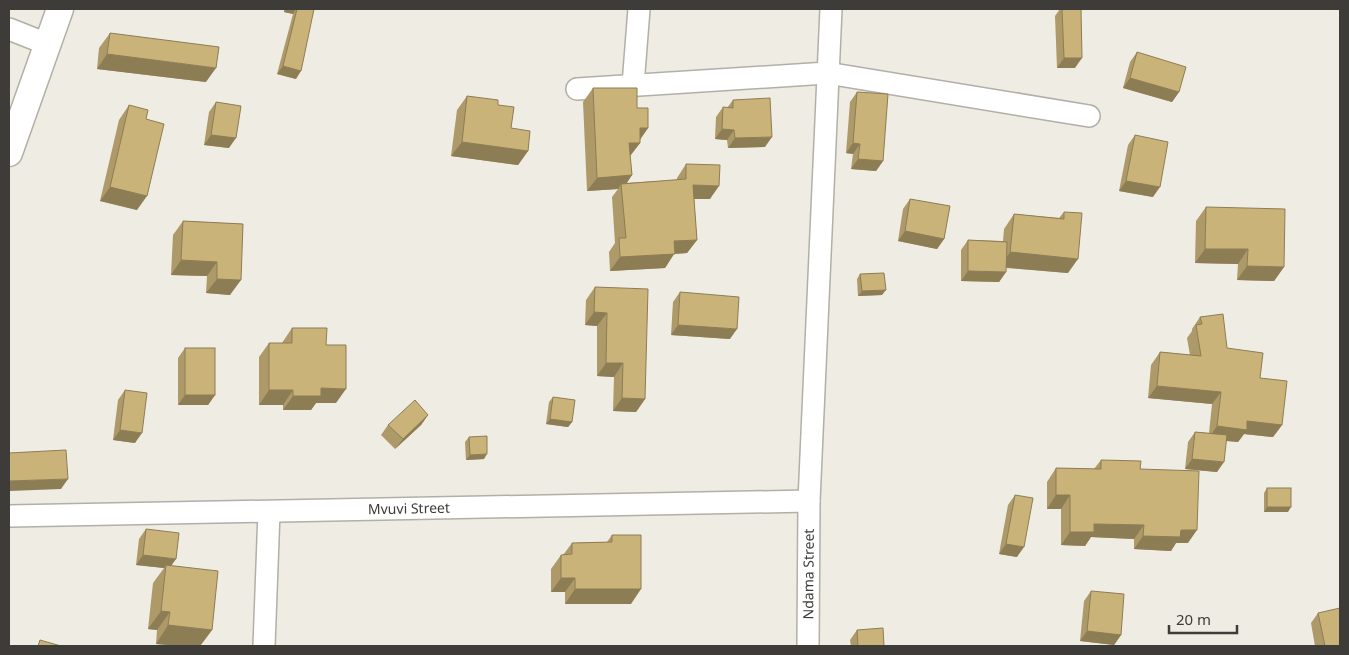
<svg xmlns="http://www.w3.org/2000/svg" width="1349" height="655" font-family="'Noto Sans',sans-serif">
<rect width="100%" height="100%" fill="#efece4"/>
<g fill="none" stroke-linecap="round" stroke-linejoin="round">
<defs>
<g id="minor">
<polyline points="9,29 47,44"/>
<polyline points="633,85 639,9"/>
<polyline points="577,89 827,73 1089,116"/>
<path id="s1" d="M9 516 809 501"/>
<polyline points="264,646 269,512"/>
<path id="s2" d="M808 646 809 501 831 9"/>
</g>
<polyline id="tertiary" points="9,153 60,9"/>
</defs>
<!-- minor casing -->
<use href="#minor" stroke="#b2afa7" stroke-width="24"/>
<!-- tertiary casing -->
<use href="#tertiary" stroke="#b2afa7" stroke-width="29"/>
<!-- minor -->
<use href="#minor" stroke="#fff" stroke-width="21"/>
<!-- tertiary -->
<use href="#tertiary" stroke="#fff" stroke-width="26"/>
</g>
<!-- wall -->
<g fill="#ae9a68">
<polygon points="284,9 314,9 296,79 277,74 293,14 284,12"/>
<polygon points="1060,9 1081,9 1075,68 1057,68 1055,16"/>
<polygon points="110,33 206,82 97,69 99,48"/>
<polygon points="1137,52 1179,92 1172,102 1123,88 1130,62"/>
<polygon points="593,88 637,108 648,128 640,140 640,143 630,156 632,175 626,183 677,180 677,178 686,164 710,199 694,199 697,240 687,253 674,254 665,268 610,271 609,252 615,243 612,197 618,189 587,191 583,102"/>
<polygon points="857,92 883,161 876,171 851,169 853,154 846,153 850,102"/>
<polygon points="467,96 498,105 511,128 528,151 518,165 451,156 457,110"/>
<polygon points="733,100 765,147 728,148 727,140 715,139 716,117 723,107 727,108"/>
<polygon points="216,102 229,148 204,145 209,112"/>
<polygon points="129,105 146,119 137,210 100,201 119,120"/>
<polygon points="1135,135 1153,197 1119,191 1128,145"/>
<polygon points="910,199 944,239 937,249 898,241 903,209"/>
<polygon points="1206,207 1284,267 1274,281 1237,280 1238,264 1195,263 1196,221"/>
<polygon points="1064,212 1068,273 1006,268 1006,272 999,282 961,281 961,250 968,240 1003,241 1004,229 1014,214 1059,218"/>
<polygon points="183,221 243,224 230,295 206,293 207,276 171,275 173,235"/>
<polygon points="860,274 882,295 858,296 857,279"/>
<polygon points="595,287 645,399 636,412 613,411 614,377 597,376 597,326 585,325 586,300"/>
<polygon points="680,292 730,339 671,335 673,302"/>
<polygon points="1200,317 1227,348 1260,378 1282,425 1273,437 1244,434 1238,442 1226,441 1217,472 1185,469 1188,442 1195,432 1209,433 1212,404 1148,398 1151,365 1160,352 1190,355 1187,338 1192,331 1192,329"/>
<polygon points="292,328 326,345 336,403 316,403 311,410 283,410 283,405 259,405 259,357 269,343 282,343"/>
<polygon points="185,348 215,395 208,405 178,405 178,358"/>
<polygon points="125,390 135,443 113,440 118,400"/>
<polygon points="553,397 572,422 568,427 546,424 549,402"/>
<polygon points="428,415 421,425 395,449 381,435 388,425"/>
<polygon points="469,437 484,459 466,460 465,442"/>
<polygon points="1101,460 1140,469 1188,543 1176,543 1171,551 1134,549 1134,539 1091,537 1085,546 1061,545 1061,509 1047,509 1047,482 1056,468 1094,469"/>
<polygon points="1267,488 1288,512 1264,512 1264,493"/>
<polygon points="1015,495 1017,557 999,554 1008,505"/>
<polygon points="146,529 172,566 212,630 200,646 180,646 156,644 157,630 148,629 153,583 164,568 136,565 139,539"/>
<polygon points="612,535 631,604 565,604 565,592 551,592 551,569 561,555 563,555 572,543 607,542"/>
<polygon points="1091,591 1121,635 1114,645 1080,641 1084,601"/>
<polygon points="1318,613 1340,646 1315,646 1311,623"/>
<polygon points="857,630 884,646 851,646 850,640"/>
</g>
<!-- shaded-wall -->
<g fill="#8d7d55">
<polygon points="286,9 296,9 293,14 284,12"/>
<polygon points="1007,9 1020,9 1019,10"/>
<polygon points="107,54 216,68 206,82 97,69"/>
<polygon points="1064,58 1082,58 1075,68 1057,68"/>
<polygon points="283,66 301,71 296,79 277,74"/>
<polygon points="1130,78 1179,92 1172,102 1123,88"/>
<polygon points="640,128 648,128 638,142"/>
<polygon points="722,129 734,130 727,140 715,139"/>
<polygon points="211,135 236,138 229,148 204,145"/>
<polygon points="772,137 765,147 728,148 735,138"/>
<polygon points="462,142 528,151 518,165 451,156"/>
<polygon points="629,143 640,143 630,156"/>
<polygon points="853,143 860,144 853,154 846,153"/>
<polygon points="858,159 883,161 876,171 851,169"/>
<polygon points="632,175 623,189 621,184 618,189 587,191 597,178"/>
<polygon points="1126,181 1160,187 1153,197 1119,191"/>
<polygon points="693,185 719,186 710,199 684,199"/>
<polygon points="110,187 147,196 137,210 100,201"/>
<polygon points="905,231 944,239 937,249 898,241"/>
<polygon points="697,240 687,253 674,254 665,268 610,271 620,257 674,241"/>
<polygon points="1205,249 1248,249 1238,264 1195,263"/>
<polygon points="1010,252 1078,259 1068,273 1000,267"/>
<polygon points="181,260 217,262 207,276 171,275"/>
<polygon points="1247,266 1284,267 1274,281 1237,280"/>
<polygon points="968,271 1006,272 999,282 961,281"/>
<polygon points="217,279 241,280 230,295 206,293"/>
<polygon points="886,290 882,295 858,296 862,291"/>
<polygon points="594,312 607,313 597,326 585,325"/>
<polygon points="678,325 737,329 730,339 671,335"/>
<polygon points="606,363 623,363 614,377 597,376"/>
<polygon points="1157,386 1221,392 1212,404 1148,398"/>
<polygon points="321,388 346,389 336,403 316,403 311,410 283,410 293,396"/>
<polygon points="269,390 293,390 283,405 259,405"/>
<polygon points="185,395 215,395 208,405 178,405"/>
<polygon points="622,398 645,399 636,412 613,411"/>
<polygon points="428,415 421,425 395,449 403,439"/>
<polygon points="550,419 572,422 568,427 546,424"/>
<polygon points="1247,421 1282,425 1273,437 1244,434 1238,442 1208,439 1217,426"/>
<polygon points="120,430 142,433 135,443 113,440"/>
<polygon points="487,454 484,459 466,460 470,455"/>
<polygon points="1192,459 1224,462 1217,472 1185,469"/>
<polygon points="68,479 61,489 9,491 9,481"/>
<polygon points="1056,495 1070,495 1061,509 1047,509"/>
<polygon points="1267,507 1291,507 1288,512 1264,512"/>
<polygon points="1094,524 1144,525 1134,539 1091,537 1085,546 1061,545 1070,532"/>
<polygon points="1181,530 1197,530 1188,543 1176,543 1171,551 1134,549 1143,536"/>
<polygon points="1006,544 1024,547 1017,557 999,554"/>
<polygon points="143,555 176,559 169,569 166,565 164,568 136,565"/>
<polygon points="561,578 575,578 565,592 551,592"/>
<polygon points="575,589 641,589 631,604 565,604"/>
<polygon points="161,611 170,612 157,630 148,629"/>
<polygon points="168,625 212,630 200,646 180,646 156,644"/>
<polygon points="1087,631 1121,635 1114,645 1080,641"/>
</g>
<!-- building -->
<g fill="#cab379" stroke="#8d7d55">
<polygon points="297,9 314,9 301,71 283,66"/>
<polygon points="1062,9 1081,9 1082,58 1064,58"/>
<polygon points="110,33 219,47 216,68 107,54"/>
<polygon points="1137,52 1186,67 1179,92 1130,78"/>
<polygon points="593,88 637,88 637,108 648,108 648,128 640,128 640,143 629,143 632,175 597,178"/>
<polygon points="857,92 888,94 883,161 858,159 860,144 853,143"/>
<polygon points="467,96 498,100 498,105 514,107 511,128 530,131 528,151 462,142"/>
<polygon points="770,98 772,137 735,138 734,130 722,129 723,107 733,108 733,100"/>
<polygon points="216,102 241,106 236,138 211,135"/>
<polygon points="129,105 148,110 146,119 164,124 147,196 110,187"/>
<polygon points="1135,135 1168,142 1160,187 1126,181"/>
<polygon points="686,164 720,165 719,186 693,185 697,240 674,241 675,254 620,257 619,238 626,238 621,184 686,179"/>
<polygon points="910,199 950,206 944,239 905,231"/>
<polygon points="1206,207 1285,209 1284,267 1247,266 1248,249 1205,249"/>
<polygon points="1064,212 1082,213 1078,259 1010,252 1014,214 1064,219"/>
<polygon points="183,221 243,224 241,280 217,279 217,262 181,260"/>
<polygon points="968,240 1007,242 1006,272 968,271"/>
<polygon points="884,273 886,290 862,291 860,274"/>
<polygon points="595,287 648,289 645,399 622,398 623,363 606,363 607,313 594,312"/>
<polygon points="680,292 739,297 737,329 678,325"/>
<polygon points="1223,314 1227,348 1263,353 1260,378 1287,381 1282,425 1247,421 1247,430 1217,426 1221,392 1157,386 1160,352 1201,356 1196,325 1202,324 1200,317"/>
<polygon points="292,328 327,328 326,345 346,345 346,389 321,388 321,396 293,396 293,390 269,390 269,343 292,343"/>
<rect x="185" y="348" width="30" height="47"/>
<polygon points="125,390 147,393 142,433 120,430"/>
<polygon points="553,397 575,400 572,422 550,419"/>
<polygon points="415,400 428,415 403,439 388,425"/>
<polygon points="1195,432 1227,435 1224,462 1192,459"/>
<polygon points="487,436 487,454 470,455 469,437"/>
<polygon points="66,450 68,479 9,481 9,453"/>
<polygon points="1101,460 1141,461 1140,469 1199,471 1197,530 1181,530 1180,537 1143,536 1144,525 1094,524 1094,532 1070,532 1070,495 1056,495 1056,468 1101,469"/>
<rect x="1267" y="488" width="24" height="19"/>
<polygon points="1015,495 1033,498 1024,547 1006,544"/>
<polygon points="146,529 179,533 176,559 143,555"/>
<polygon points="612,535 641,535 641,589 575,589 575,578 561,578 561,555 572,554 572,543 612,542"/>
<polygon points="166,565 218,571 212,630 168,625 170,612 161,611"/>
<polygon points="1091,591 1124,594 1121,635 1087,631"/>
<polygon points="1340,608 1340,646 1325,646 1318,613"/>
<polygon points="883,628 884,646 858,646 857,630"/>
<polygon points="40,640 61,646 38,646"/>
</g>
<g text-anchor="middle" stroke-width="4" stroke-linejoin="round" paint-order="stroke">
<!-- street labels -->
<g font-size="14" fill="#3d3c39" stroke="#efece4">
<text dy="5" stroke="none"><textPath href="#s1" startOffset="400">Mvuvi Street</textPath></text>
<text dy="5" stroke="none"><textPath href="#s2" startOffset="72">Ndama Street</textPath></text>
</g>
</g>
<!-- border -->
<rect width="1349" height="655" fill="none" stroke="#3d3c39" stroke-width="20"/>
<!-- scale -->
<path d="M1169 625v8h68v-8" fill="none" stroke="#3d3c39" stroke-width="2.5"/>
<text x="1176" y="625" font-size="15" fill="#3d3c39" stroke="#efece4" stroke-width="4" paint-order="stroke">20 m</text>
</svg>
